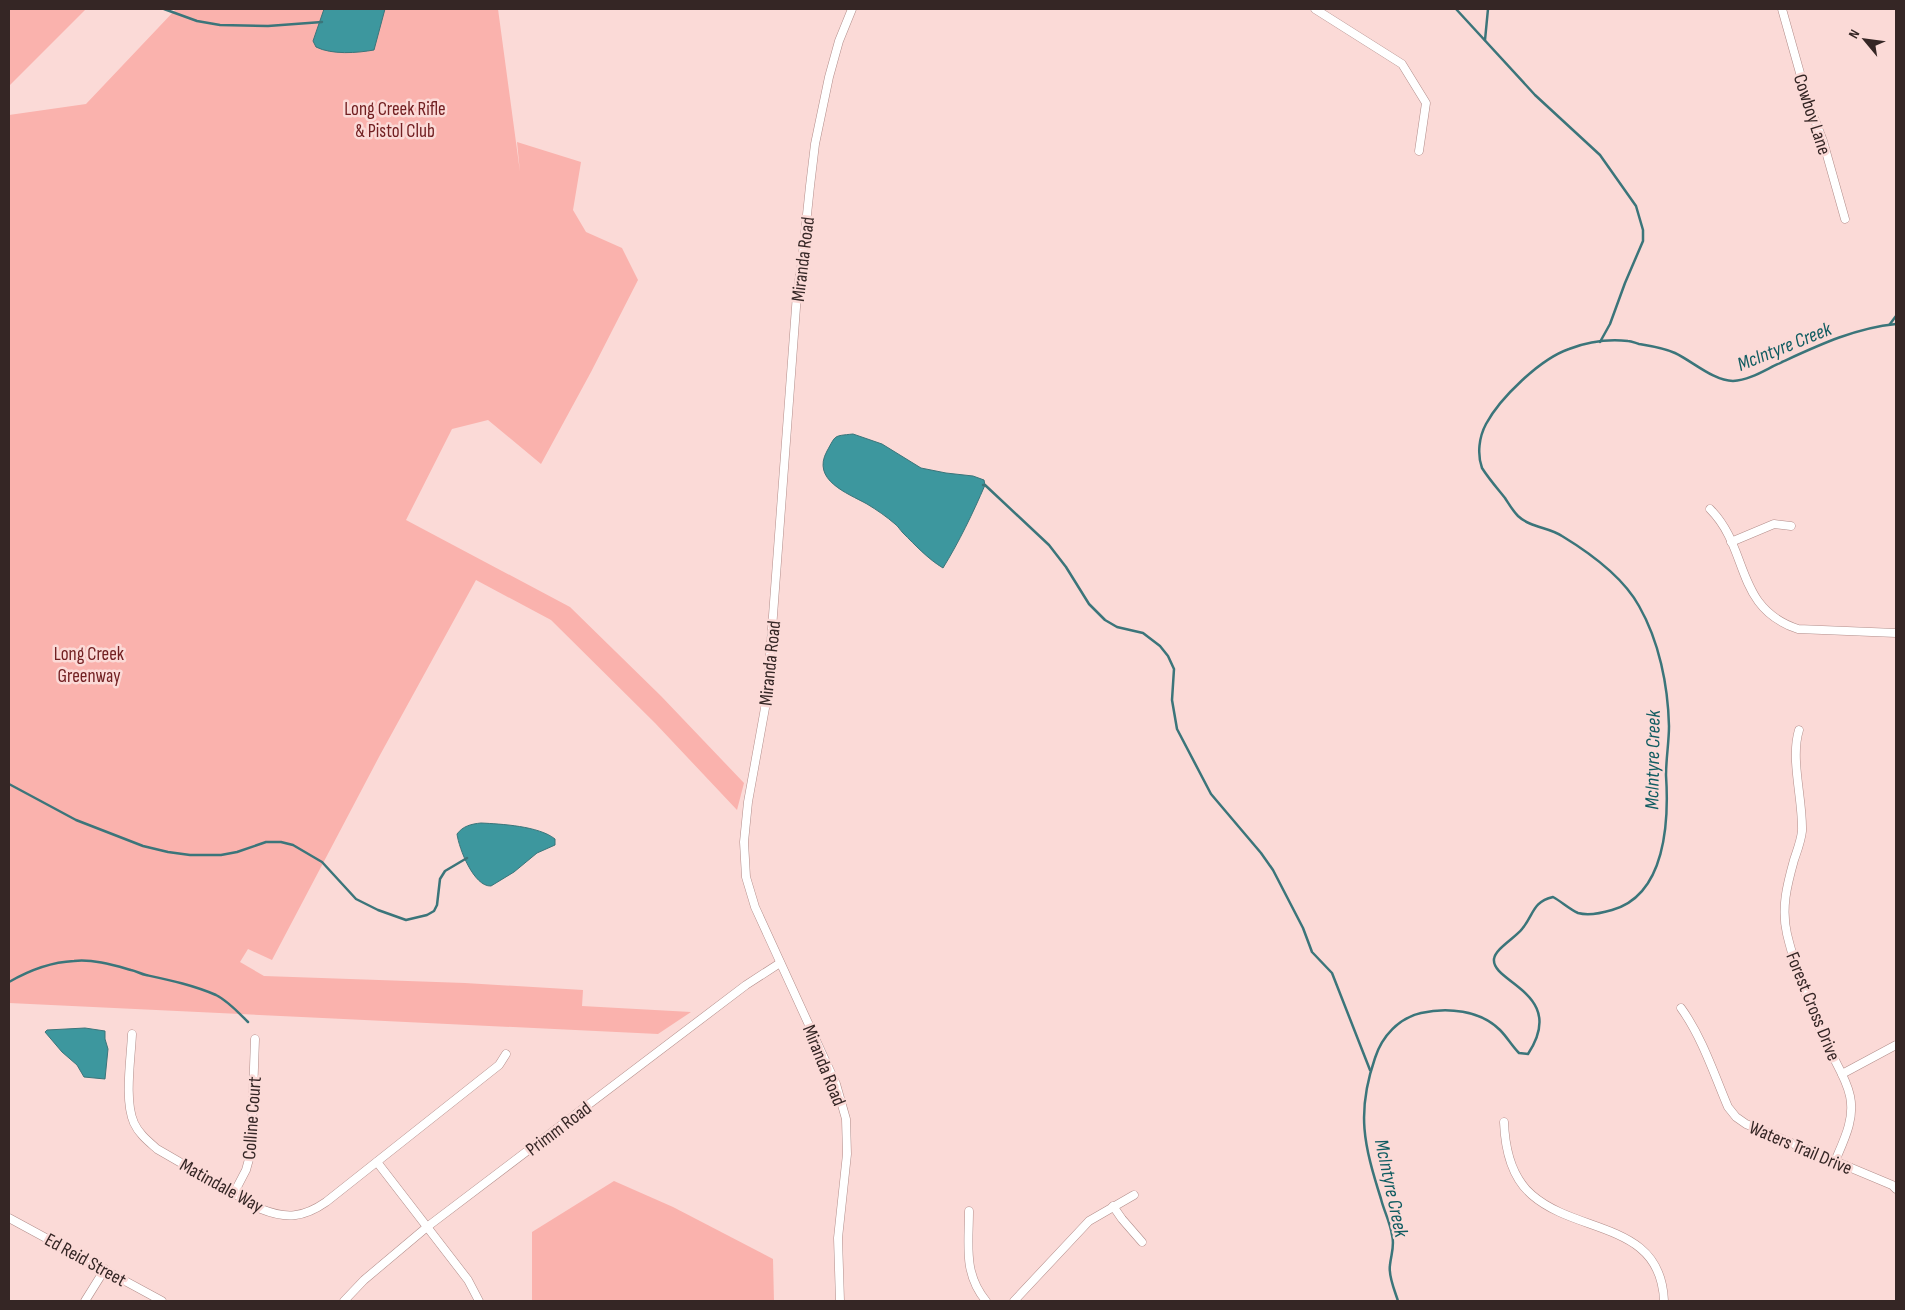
<svg xmlns="http://www.w3.org/2000/svg" width="1905" height="1310" font-family="'Sofia Sans Condensed',sans-serif">
<rect width="100%" height="100%" fill="#fbdad7"/>
<!-- green -->
<g fill="#fab2ad">
<polygon points="9,9 86,9 9,86"/>
<polygon points="176,9 498,9 520,172 517,142 581,162 573,210 586,232 622,248 638,280 591,372 541,464 488,420 452,429 406,520 570,607 661,696 744,783 737,810 655,723 551,620 476,580 380,755 272,960 248,949 240,962 264,976 465,983 583,990 582,1006 691,1012 658,1034 9,1003 9,115 86,104"/>
<polygon points="614,1181 673,1207 773,1259 774,1301 532,1301 532,1232"/>
</g>
<!-- water -->
<g fill="#3d979e" stroke="#3b757a">
<path d="M324 9H385L374 50C357 53 332 55 316 47L313 41Z"/>
<path d="M853 434 882 444 921 468 946 473 973 476 984 480 985 485C973 513 959 542 943 568 928 559 915 545 903 533 900 530 898 526 895 524 887 517 877 510 867 504 847 493 811 480 827 451 836 435 833 436 853 434Z"/>
<path d="M481 823C501 824 539 826 555 839V845L537 853 514 872 491 886C474 887 459 849 457 834 463 826 471 824 481 823Z"/>
<polygon points="85,1028 105,1031 105,1039 108,1049 105,1079 84,1077 77,1065 62,1052 45,1032 47,1030"/>
</g>
<g fill="none" stroke-linecap="round" stroke-linejoin="round">
<!-- stream -->
<g stroke="#3b757a" stroke-width="2.5">
<polyline points="164,9 197,21 220,25 268,26 322,22"/>
<polyline points="1456,9 1535,95 1600,155 1636,206 1643,230 1643,241 1625,283 1610,324 1600,342"/>
<polyline points="1485,40 1488,9"/>
<polyline points="1890,324 1896,316"/>
<polyline points="983,485 985,485 1049,545 1066,567 1089,604 1105,620 1117,627 1143,633 1160,646 1168,656 1174,669 1172,700 1177,729 1211,794 1261,853 1273,870 1303,928 1312,952 1332,973 1370,1070"/>
<polyline points="9,784 76,820 143,846 168,852 190,855 221,855 237,852 266,842 281,842 293,845 322,862 356,899 378,910 406,920 427,915 434,911 437,905 440,879 445,871 467,858"/>
<path d="M9 982C28 971 52 962 74 961 93 959 113 965 131 970 136 971 141 974 146 975 169 980 193 985 216 995 228 1001 239 1013 248 1022"/>
<path d="M1398 1301C1395 1291 1388 1276 1390 1265 1391 1254 1395 1246 1392 1235 1390 1222 1384 1211 1381 1199 1364 1145 1356 1113 1375 1058 1382 1036 1399 1018 1421 1013 1447 1007 1480 1010 1500 1030 1507 1037 1512 1046 1519 1053L1528 1054C1568 993 1491 983 1494 959 1495 949 1515 938 1522 929 1534 915 1532 902 1553 897 1562 902 1569 909 1578 913 1589 916 1602 913 1612 910 1666 895 1669 821 1666 775 1666 759 1669 742 1669 726 1668 685 1659 641 1639 606 1623 577 1590 553 1562 536 1549 527 1531 528 1518 516 1513 511 1509 504 1505 498 1497 488 1489 479 1482 468 1477 454 1479 437 1486 424 1500 398 1540 359 1569 349 1587 342 1609 339 1628 341 1632 341 1635 343 1639 344 1651 346 1664 348 1675 353 1692 361 1714 381 1733 381 1751 380 1766 369 1782 362 1819 345 1855 328 1896 324"/>
</g>
<defs>
<g id="street">
<polyline points="1315,9 1402,64 1426,103 1419,151"/>
<polyline points="1782,9 1809,105 1823,141 1845,219"/>
<path d="M1710 509C1750 549 1734 608 1798 629L1896 633"/>
<polyline points="1731,542 1774,524 1791,526"/>
<path d="M1799 730C1790 759 1803 799 1802 831 1801 841 1797 851 1794 860 1787 885 1781 908 1787 934 1796 972 1811 1009 1827 1044 1834 1061 1846 1077 1850 1096 1855 1119 1844 1140 1835 1161"/>
<path d="M1681 1008C1702 1037 1714 1074 1728 1107L1736 1117 1746 1124 1892 1185 1896 1189"/>
<path d="M132 1034C131 1058 124 1101 134 1123 139 1134 148 1141 157 1149L261 1209C286 1219 303 1218 326 1202L499 1065 506 1054"/>
<polyline points="1842,1074 1896,1045"/>
<path d="M1504 1122C1505 1149 1511 1177 1532 1195 1578 1235 1661 1221 1664 1301"/>
<polyline points="377,1162 468,1280 479,1301"/>
<polyline points="234,1193 246,1170 251,1152 255,1039"/>
<polyline points="1113,1206 1122,1219 1142,1242"/>
<path d="M969 1211C969 1245 963 1273 986 1301"/>
<polyline points="9,1218 162,1301"/>
<polyline points="85,1301 105,1269"/>
<polyline points="344,1301 364,1280 427,1227 746,985 780,963"/>
<polyline points="840,1301 838,1238 847,1154 846,1119 836,1084 755,907 746,877 744,842 748,802 765,708 769,669 797,294 802,262 810,186 815,144 829,77 839,41 852,9"/>
<polyline points="1014,1301 1089,1221 1134,1195"/>
</g>
</defs>
<!-- street casing -->
<use href="#street" stroke="#b28d8a" stroke-width="9"/>
<!-- street -->
<use href="#street" stroke="#fff" stroke-width="8"/>
</g>
<g text-anchor="middle" stroke-width="5" stroke-linejoin="round" paint-order="stroke">
<!-- park labels -->
<g font-size="19" fill="#722022" stroke="#fbdad7">
<text x="395" y="115">Long Creek Rifle<tspan x="395" dy="22">&amp; Pistol Club</tspan></text>
<text x="89" y="660">Long Creek<tspan x="89" dy="22">Greenway</tspan></text>
</g>
<!-- street labels -->
<g font-size="19" fill="#352625" stroke="#fbdad7">
<text transform="translate(1813 114) rotate(72)" y="7">Cowboy Lane</text>
<text transform="translate(802 259) rotate(-83)" y="7">Miranda Road</text>
<text transform="translate(769 663) rotate(-84)" y="7">Miranda Road</text>
<text transform="translate(1814 1006) rotate(68)" y="7">Forest Cross Drive</text>
<text transform="translate(825 1065) rotate(68)" y="7">Miranda Road</text>
<text transform="translate(251 1118) rotate(-86)" y="7">Colline Court</text>
<text transform="translate(558 1128) rotate(-37)" y="7">Primm Road</text>
<text transform="translate(1801 1147) rotate(23)" y="7">Waters Trail Drive</text>
<text transform="translate(222 1185) rotate(29)" y="7">Matindale Way</text>
<text transform="translate(86 1259) rotate(29)" y="7">Ed Reid Street</text>
</g>
<!-- water labels -->
<g font-size="20" font-style="italic" fill="#105c61" stroke="#fbdad7">
<text transform="translate(1784 346) rotate(-22)" y="7">McIntyre Creek</text>
<text transform="translate(1652 760) rotate(-89)" y="7">McIntyre Creek</text>
<text transform="translate(1392 1188) rotate(78)" y="7">McIntyre Creek</text>
</g>
</g>
<!-- border -->
<rect width="1905" height="1310" fill="none" stroke="#352625" stroke-width="20"/>
<!-- north arrow -->
<g transform="translate(1865 40) rotate(299)" stroke="#fbdad7" stroke-width="4" paint-order="stroke">
<path d="M0-4L9 19L0 12L-9 19Z" fill="#352625"/>
<text y="-8" font-size="14" font-weight="bold" text-anchor="middle" fill="#352625">N</text>
</g>
</svg>
